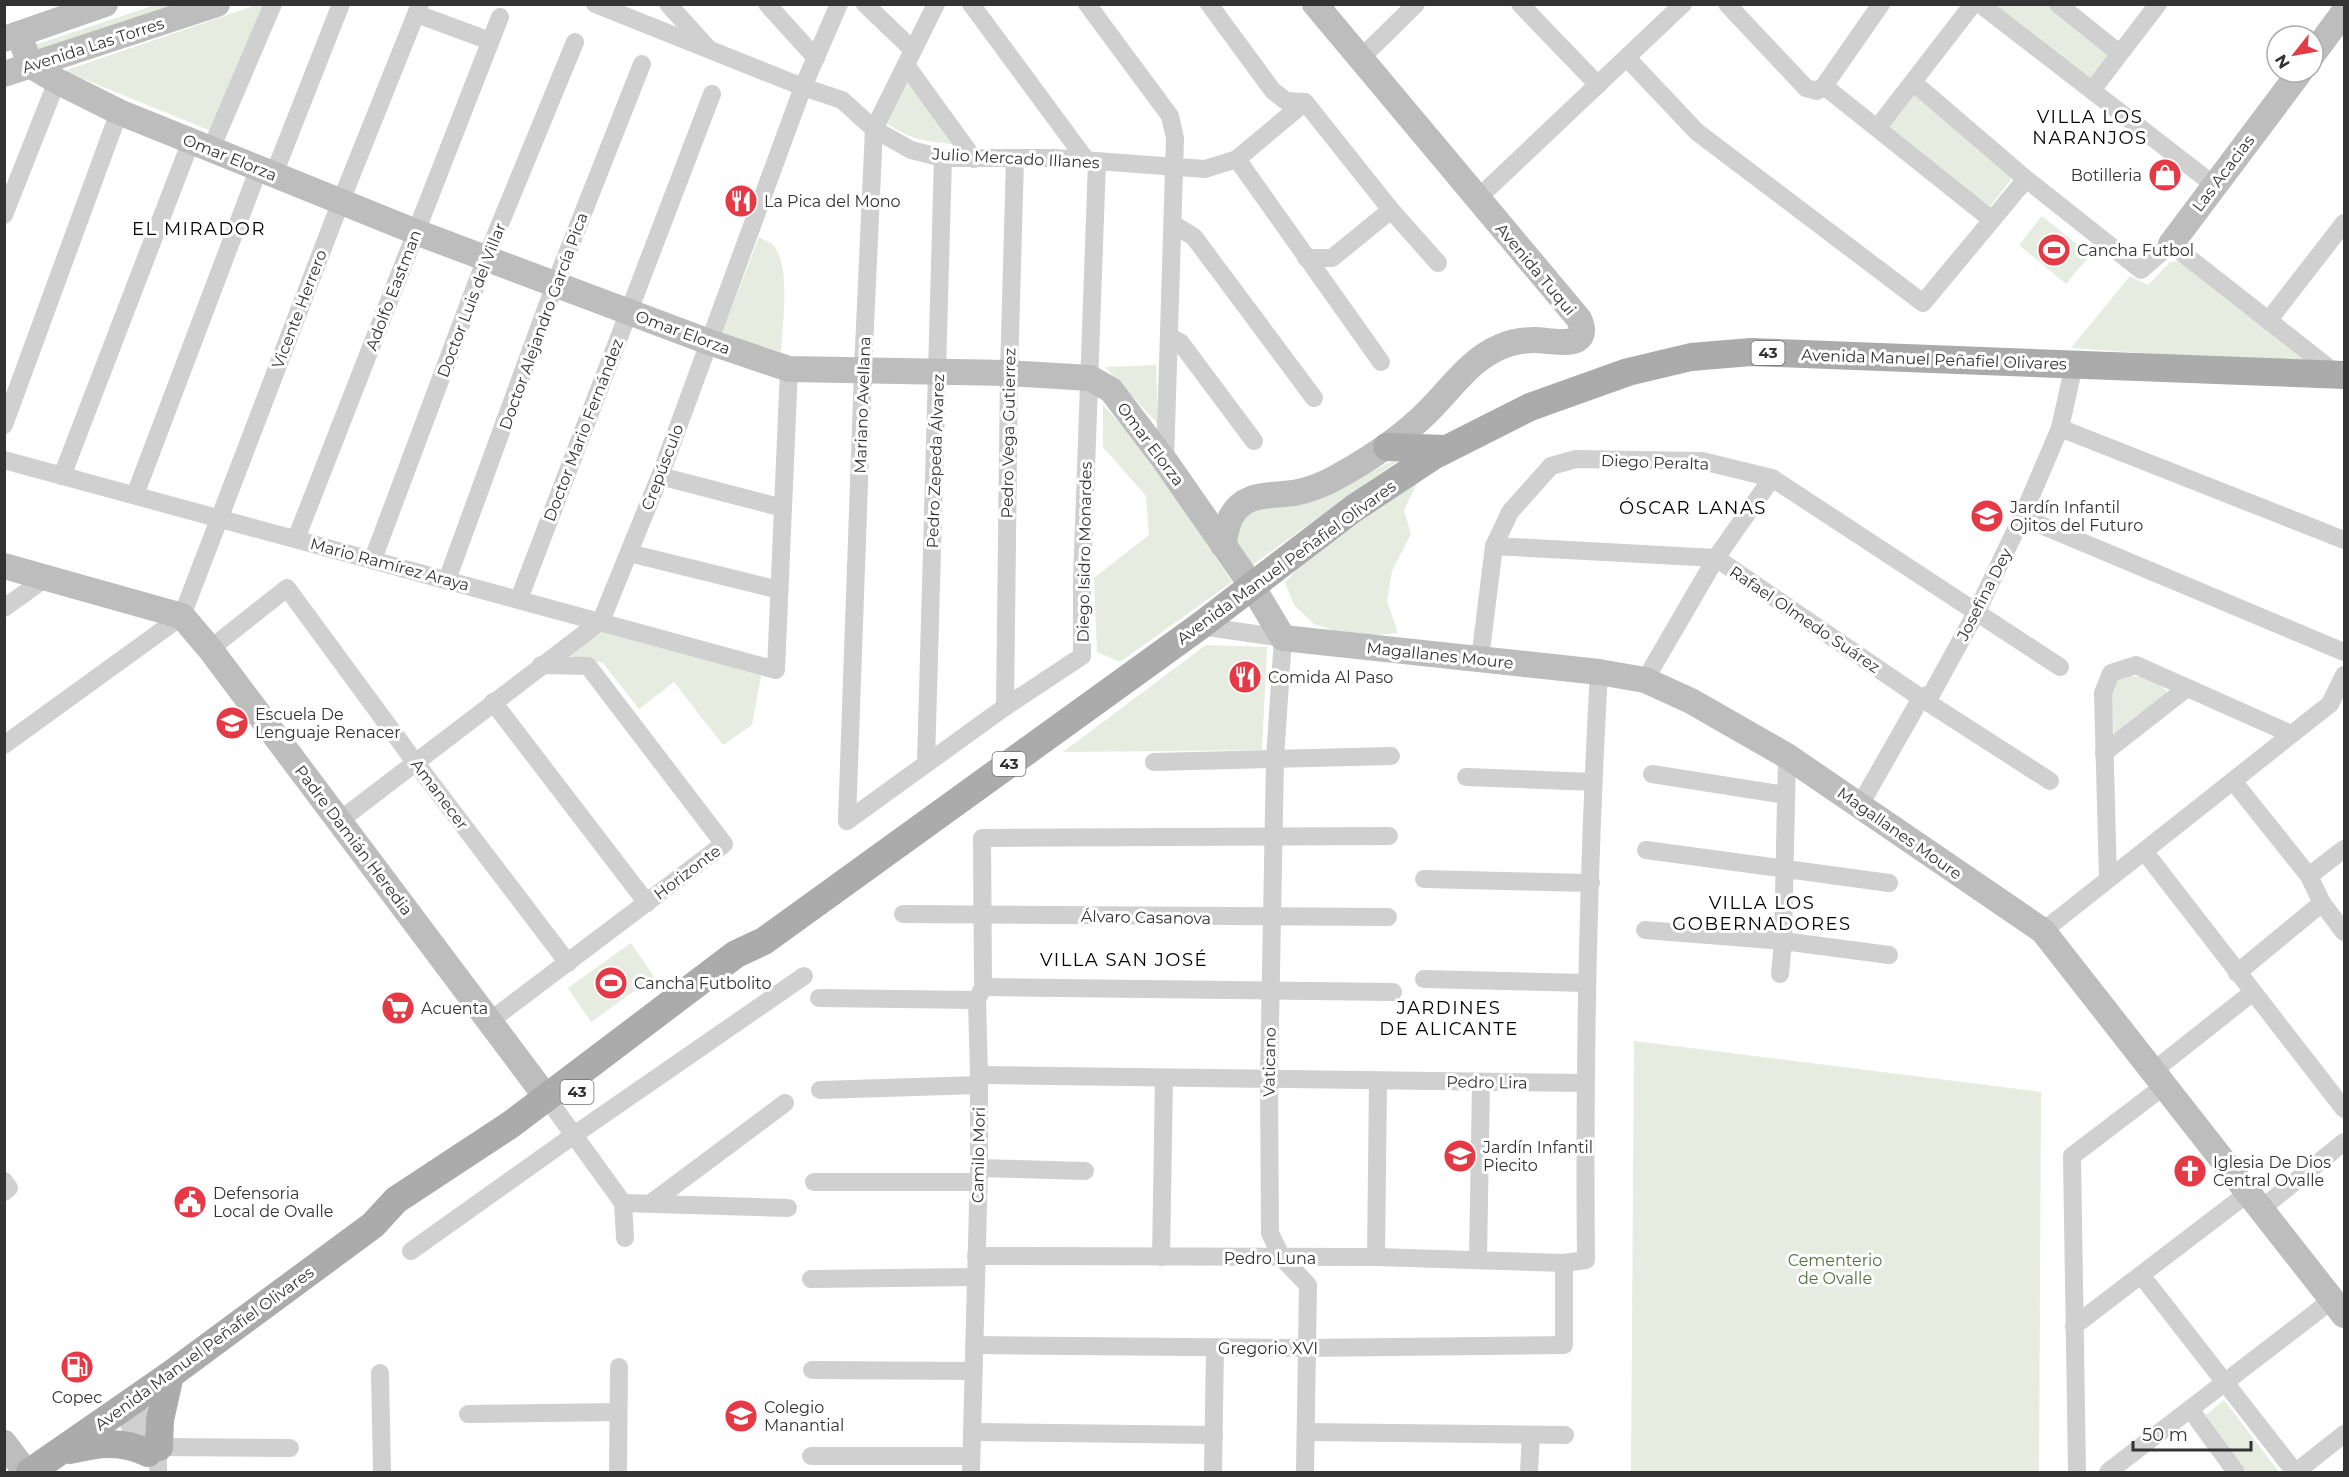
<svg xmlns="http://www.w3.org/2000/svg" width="2349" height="1477" font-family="Montserrat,sans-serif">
<rect width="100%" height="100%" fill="#fff"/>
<!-- green -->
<g fill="#e6ecdf">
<polygon points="155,5 187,5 38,54 35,45"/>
<polygon points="256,5 267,5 211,131 64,71"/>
<polygon points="1986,5 2052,5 2111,50 2087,81"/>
<path d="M908 77 958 145C928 141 911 141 885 122Z"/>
<polygon points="1913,88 2016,173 1988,209 1885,124"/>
<polygon points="2042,216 2090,255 2066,284 2019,245"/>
<path d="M759 237C763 239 768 242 772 244 792 263 782 326 781 352L722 333Z"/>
<polygon points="2182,261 2315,365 2071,348 2130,276 2148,285 2170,262"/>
<polygon points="1156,365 1158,424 1105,367"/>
<path d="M1103 405C1153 457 1191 522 1232 582L1120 662 1097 652 1094 578 1149 535 1146 496 1103 447Z"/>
<polygon points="1410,452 1248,568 1233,542 1239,520 1257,505 1334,491"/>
<polygon points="1419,479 1404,510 1411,534 1392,571 1387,601 1398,633 1355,637 1314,624 1294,605 1285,582 1319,548"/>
<polygon points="610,627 762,671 752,725 723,745 674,682 639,709 603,663 567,655"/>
<polygon points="1206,645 1267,647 1262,750 1063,752"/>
<polygon points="2131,676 2150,677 2169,693 2114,735 2111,695 2117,678"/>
<polygon points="631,943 654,977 591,1022 568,988"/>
<polygon points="1634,1041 2041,1092 2039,1472 1631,1472"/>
<polygon points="2224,1400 2279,1472 2247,1472 2206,1415"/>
</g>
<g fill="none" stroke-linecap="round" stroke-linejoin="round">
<!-- street -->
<g stroke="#d0d0d0" stroke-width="18">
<polyline points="595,4 803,87 842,100 874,129 911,150 943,158 1055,158 1205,169 1237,159 1305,102"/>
<polyline points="668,4 707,47"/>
<polyline points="767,4 816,58"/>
<polyline points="865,4 913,50"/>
<polyline points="971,4 1087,161"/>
<polyline points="1087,4 1170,116 1175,138 1165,461"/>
<polyline points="1209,4 1273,91 1286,101 1305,102 1391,210 1438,263"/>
<polyline points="1520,4 1598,85"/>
<polyline points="1727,4 1806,88 1817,91 1824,86 1881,4"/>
<polyline points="1980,4 2214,185"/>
<polyline points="2058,4 2119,53"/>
<polyline points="417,14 490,41"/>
<polyline points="1361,58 1416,4"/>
<polyline points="1627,58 1697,132 1923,303 2026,179"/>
<polyline points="906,65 974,159"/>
<polyline points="1914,83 2026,179 2141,270 2171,244 2338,375"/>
<polyline points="1824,86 1992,220"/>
<polyline points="2092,90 2158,4"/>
<polyline points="1878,127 1973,4"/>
<polyline points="211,149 273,4"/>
<polyline points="1237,159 1381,362"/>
<polyline points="274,174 341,4"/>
<polyline points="1477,199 1683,4"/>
<polyline points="4,215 57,81"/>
<polyline points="1173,224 1194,237 1314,398"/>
<polyline points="1306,258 1332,258 1391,210"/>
<polyline points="2268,321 2344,223"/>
<polyline points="1170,337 1180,342 1254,441"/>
<polyline points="4,425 119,112"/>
<polyline points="2060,428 2344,540"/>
<polyline points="4,460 776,670 789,369"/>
<polyline points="62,476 191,141"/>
<polyline points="660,476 783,508"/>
<polyline points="135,495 259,168"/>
<polyline points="2022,517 2344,652"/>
<polyline points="296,539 500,17"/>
<polyline points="1494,546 1716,558 1921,698 2050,781"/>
<polyline points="629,553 779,590"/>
<polyline points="373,559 486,258 575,42"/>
<polyline points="447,580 555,284 642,64"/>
<polyline points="519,599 712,94"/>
<polyline points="4,608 46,578"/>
<polyline points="1200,626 1283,638 1275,758 1269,1079 1270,1233 1282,1258 1308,1285 1305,1472"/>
<polyline points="210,649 287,588 415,762 568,963"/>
<polyline points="1480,659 1494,546 1510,512 1551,466 1576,459 1702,461 1772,478 2060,667"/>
<polyline points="1645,680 1716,558 1772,478"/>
<polyline points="493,702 647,903"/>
<polyline points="1005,707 1009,373 1015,159"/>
<polyline points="4,745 182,616 341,201 420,4"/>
<polyline points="2104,753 2187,688"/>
<polyline points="1154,762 1391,756"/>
<polyline points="926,763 943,158"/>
<polyline points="1652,774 1786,795"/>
<polyline points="1466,777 1593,782"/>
<polyline points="2233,781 2309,876 2322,903 2344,932"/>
<polyline points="1860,805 1921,698 1932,693 1977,611 2022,517 2060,428 2074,365"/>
<polyline points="339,821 601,621 660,476 803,87 839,4"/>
<polyline points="847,821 863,370 874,129 936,4"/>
<polyline points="847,821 1005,707 1082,656 1082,580 1097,162"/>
<polyline points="1646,850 1889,883"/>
<polyline points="2144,851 2344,1109"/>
<polyline points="2309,876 2344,849"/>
<polyline points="1424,879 1591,883"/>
<polyline points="2108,879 2103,693 2111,673 2136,665 2291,734"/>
<polyline points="903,914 1388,917"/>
<polyline points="1645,930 1783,941 1889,955"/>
<polyline points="2043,931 2330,704 2344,675"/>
<polyline points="2237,973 2322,903"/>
<polyline points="1780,974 1783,941 1787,756"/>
<polyline points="1424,979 1587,983"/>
<polyline points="983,987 1393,992"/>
<polyline points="819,998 977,1000"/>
<polyline points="490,1021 724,844 588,666 541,665"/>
<polyline points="2152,1072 2253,992"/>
<polyline points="979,1075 1584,1083"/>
<polyline points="820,1090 979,1085"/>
<polyline points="547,1098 623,1203 625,1238"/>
<polyline points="979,1168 1085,1171"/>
<polyline points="4,1181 9,1188 4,1192"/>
<polyline points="814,1182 977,1182"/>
<polyline points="623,1203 788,1208"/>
<polyline points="651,1203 785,1103"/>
<polyline points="2261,1209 2344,1142"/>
<polyline points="411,1251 574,1135 804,976"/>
<path d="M976 1256 1376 1257 1564 1263 1586 1260C1584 1064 1588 868 1599 672"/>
<polyline points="1161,1257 1164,1078"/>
<polyline points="1376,1257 1378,1081"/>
<polyline points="1478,1259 1481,1082"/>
<polyline points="2141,1275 2295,1472"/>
<polyline points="811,1279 975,1277"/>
<polyline points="2074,1326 2248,1193"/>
<polyline points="974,1345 1306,1348 1564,1345 1564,1263"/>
<polyline points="812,1370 973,1371"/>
<polyline points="380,1373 382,1472"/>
<path d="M131 1403C154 1426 159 1440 158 1472"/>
<path d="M125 1407C127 1426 134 1436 146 1450"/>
<polyline points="2190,1409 2236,1472"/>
<polyline points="468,1414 618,1412"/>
<polyline points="972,1432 1214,1435"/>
<polyline points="1306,1432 1565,1435"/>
<polyline points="159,1447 290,1448"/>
<polyline points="811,1456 971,1456"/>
<polyline points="618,1472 619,1367"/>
<polyline points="971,1472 979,1168 979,1075 977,1000 983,987 982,838 1389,836"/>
<polyline points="1213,1472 1215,1348"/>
<polyline points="1529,1472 1531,1435"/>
<polyline points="2077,1472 2072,1156 2164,1086"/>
<polyline points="2108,1472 2332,1300"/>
<polyline points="2296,1472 2344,1434"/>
</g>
<!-- secondary -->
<g stroke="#bdbdbd" stroke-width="26">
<polyline points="19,34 30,65 57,81 119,112 416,232 709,342 789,369 1009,373 1090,378 1111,390 1165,461 1252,586 1283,638 1599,672 1645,680 1691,701 1787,756 2043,931 2344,1315"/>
<polyline points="4,39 105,4"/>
<polyline points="2313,54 2344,12"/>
<polyline points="4,74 217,4"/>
<polyline points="2171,244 2300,72"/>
<path d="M1223 545C1225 537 1226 527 1230 519 1242 492 1270 496 1294 493 1309 490 1323 485 1337 477 1366 461 1394 443 1419 420 1447 396 1465 362 1500 347 1511 342 1523 340 1535 340 1550 340 1594 352 1579 319L1315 4"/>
<polyline points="4,566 182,616 210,649 547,1098"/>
<polyline points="4,1443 26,1472"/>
</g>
<!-- primary -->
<g stroke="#ababab" stroke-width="28">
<polyline points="1387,447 1446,449"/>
<polyline points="159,1447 160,1420 170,1375"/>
<path d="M70 1450C98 1443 122 1440 148 1453"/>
<polyline points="30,1472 170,1375 373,1225 396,1200 510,1125 736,954 764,941 1200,626 1353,509 1433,456 1530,407 1628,372 1691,357 1751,352 2344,375"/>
</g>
</g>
<!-- icons -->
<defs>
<symbol id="shop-disc" viewBox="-11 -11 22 22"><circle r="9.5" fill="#e63946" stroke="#fff"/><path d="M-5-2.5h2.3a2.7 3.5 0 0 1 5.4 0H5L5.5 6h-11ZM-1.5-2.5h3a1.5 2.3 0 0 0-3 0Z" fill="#fff"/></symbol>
<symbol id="restaurant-disc" viewBox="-11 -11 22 22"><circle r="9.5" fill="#e63946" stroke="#fff"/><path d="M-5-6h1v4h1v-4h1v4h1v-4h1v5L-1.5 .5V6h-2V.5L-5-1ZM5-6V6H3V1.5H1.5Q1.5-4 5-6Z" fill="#fff"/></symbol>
<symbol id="stadium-disc" viewBox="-11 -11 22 22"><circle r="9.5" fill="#e63946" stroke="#fff"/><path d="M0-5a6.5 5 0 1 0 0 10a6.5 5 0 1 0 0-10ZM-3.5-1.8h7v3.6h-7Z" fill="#fff"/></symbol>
<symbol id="school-disc" viewBox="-11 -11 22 22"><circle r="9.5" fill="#e63946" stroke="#fff"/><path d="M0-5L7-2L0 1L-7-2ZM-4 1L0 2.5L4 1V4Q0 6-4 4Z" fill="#fff"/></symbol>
<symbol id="supermarket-disc" viewBox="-11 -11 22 22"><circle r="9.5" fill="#e63946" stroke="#fff"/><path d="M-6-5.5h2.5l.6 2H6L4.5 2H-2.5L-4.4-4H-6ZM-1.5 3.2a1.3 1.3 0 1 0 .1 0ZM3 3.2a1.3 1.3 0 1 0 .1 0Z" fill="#fff"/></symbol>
<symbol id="church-disc" viewBox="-11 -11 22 22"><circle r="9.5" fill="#e63946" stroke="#fff"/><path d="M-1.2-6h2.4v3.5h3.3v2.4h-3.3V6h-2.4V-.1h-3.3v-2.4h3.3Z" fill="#fff"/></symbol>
<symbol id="civic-disc" viewBox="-11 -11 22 22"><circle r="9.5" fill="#e63946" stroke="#fff"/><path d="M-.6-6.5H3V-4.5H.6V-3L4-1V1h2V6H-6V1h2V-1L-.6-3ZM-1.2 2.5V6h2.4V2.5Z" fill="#fff"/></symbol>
<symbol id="fuel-disc" viewBox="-11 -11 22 22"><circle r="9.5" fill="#e63946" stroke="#fff"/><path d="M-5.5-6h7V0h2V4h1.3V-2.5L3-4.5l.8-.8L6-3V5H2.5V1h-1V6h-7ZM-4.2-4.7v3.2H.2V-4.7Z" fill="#fff"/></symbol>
</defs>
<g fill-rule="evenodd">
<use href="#shop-disc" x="2146" y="156" width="38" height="38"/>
<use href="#restaurant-disc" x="722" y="182" width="38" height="38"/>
<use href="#stadium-disc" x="2035" y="231" width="38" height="38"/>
<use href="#school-disc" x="1968" y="497" width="38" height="38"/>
<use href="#restaurant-disc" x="1226" y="658" width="38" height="38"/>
<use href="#school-disc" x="213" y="704" width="38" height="38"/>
<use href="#stadium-disc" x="592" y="964" width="38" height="38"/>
<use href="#supermarket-disc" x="379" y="989" width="38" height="38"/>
<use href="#school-disc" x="1441" y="1137" width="38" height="38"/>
<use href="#church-disc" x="2171" y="1152" width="38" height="38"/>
<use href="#civic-disc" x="171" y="1183" width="38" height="38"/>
<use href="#fuel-disc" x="58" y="1348" width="38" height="38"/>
<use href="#school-disc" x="722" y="1397" width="38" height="38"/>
</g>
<g text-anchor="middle" stroke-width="6" stroke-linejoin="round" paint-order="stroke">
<!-- shield labels -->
<g fill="#fff" stroke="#707070" stroke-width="1.5">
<rect x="1751.5" y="341" width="33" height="24" rx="4.5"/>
<rect x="992.5" y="752" width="33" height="24" rx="4.5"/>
<rect x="560.5" y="1080" width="33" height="24" rx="4.5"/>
</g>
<g font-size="15" font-weight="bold" fill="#333">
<text x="1768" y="358">43</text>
<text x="1009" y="769">43</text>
<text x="577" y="1097">43</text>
</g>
<!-- street labels -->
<g font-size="16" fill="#333" stroke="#fff">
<text transform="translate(93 45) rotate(-18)" y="6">Avenida Las Torres</text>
<text transform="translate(230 157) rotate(22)" y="6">Omar Elorza</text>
<text transform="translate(1016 158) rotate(3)" y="6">Julio Mercado Illanes</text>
<text transform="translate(2223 173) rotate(-53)" y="6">Las Acacias</text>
<text transform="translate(1536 269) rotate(50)" y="6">Avenida Tuqui</text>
<text transform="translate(393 290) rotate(-69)" y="6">Adolfo Eastman</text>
<text transform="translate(471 300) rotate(-69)" y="6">Doctor Luis del Villar</text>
<text transform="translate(299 309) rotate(-69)" y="6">Vicente Herrero</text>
<text transform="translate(543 321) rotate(-70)" y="6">Doctor Alejandro García Pica</text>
<text transform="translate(683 332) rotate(20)" y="6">Omar Elorza</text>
<text transform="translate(1934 359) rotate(2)" y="6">Avenida Manuel Peñafiel Olivares</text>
<text transform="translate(862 405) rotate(-88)" y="6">Mariano Avellana</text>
<text transform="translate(583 430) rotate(-69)" y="6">Doctor Mario Fernández</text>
<text transform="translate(1008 433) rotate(-89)" y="6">Pedro Vega Gutierrez</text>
<text transform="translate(1151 444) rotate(53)" y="6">Omar Elorza</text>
<text transform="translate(935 461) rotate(-88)" y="6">Pedro Zepeda Álvarez</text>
<text transform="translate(1655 462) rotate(2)" y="6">Diego Peralta</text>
<text transform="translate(662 467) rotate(-69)" y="6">Crepúsculo</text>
<text transform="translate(1084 552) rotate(-89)" y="6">Diego Isidro Monardes</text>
<text transform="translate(1286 562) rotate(-36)" y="6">Avenida Manuel Peñafiel Olivares</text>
<text transform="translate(390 564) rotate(15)" y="6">Mario Ramírez Araya</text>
<text transform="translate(1984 594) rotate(-63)" y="6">Josefina Dey</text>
<text transform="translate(1805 619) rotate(34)" y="6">Rafael Olmedo Suárez</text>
<text transform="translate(1440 655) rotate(6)" y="6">Magallanes Moure</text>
<text transform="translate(440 794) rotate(53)" y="6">Amanecer</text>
<text transform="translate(1900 833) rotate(35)" y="6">Magallanes Moure</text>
<text transform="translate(354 840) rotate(53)" y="6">Padre Damián Heredia</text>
<text transform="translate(687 872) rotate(-37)" y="6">Horizonte</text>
<text transform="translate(1146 917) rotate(1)" y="6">Álvaro Casanova</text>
<text transform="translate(1269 1062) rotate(-89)" y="6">Vaticano</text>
<text transform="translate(1487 1082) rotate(1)" y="6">Pedro Lira</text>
<text transform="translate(978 1155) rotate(-89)" y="6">Camilo Mori</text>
<text x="1270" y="1264">Pedro Luna</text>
<text transform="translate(204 1348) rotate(-36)" y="6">Avenida Manuel Peñafiel Olivares</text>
<text x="1268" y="1354">Gregorio XVI</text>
</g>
<!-- poi labels -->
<g font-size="16" fill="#333" stroke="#fff" text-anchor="start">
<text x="2142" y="181" text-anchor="end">Botilleria</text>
<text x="764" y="207">La Pica del Mono</text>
<text x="2077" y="256">Cancha Futbol</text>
<text x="2010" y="513">Jardín Infantil<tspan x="2010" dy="18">Ojitos del Futuro</tspan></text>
<text x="1268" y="683">Comida Al Paso</text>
<text x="255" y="720">Escuela De<tspan x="255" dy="18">Lenguaje Renacer</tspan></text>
<text x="634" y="989">Cancha Futbolito</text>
<text x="421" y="1014">Acuenta</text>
<text x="1483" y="1153">Jardín Infantil<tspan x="1483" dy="18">Piecito</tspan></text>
<text x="2213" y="1168">Iglesia De Dios<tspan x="2213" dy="18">Central Ovalle</tspan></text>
<text x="213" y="1199">Defensoria<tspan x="213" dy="18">Local de Ovalle</tspan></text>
<text x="77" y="1403" text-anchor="middle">Copec</text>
<text x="764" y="1413">Colegio<tspan x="764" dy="18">Manantial</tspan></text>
</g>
<!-- park labels -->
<g font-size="16" fill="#56703f" stroke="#fff">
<text x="1835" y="1266">Cementerio<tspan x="1835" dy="18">de Ovalle</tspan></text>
</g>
<!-- neighbourhood labels -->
<g font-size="18" letter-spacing="1.5" fill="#000" stroke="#fff">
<text x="2090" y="123">VILLA LOS<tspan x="2090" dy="21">NARANJOS</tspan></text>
<text x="199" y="235">EL MIRADOR</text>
<text x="1693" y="514">ÓSCAR LANAS</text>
<text x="1762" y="909">VILLA LOS<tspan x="1762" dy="21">GOBERNADORES</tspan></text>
<text x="1124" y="966">VILLA SAN JOSÉ</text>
<text x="1449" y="1014">JARDINES<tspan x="1449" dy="21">DE ALICANTE</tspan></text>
</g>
</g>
<!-- border -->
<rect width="2349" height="1477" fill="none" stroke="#333333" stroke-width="12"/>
<!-- north arrow -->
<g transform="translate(2295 54) rotate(239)"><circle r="28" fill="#ffffff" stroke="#adadad" stroke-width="1.5"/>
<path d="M0-4.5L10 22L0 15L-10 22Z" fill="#e63946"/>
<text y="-9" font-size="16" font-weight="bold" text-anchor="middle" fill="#333333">N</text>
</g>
<!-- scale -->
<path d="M2133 1441v9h118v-9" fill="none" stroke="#333333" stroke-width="3"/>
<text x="2142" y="1441" font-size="18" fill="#333333" stroke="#ffffff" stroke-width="4.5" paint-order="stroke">50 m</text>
</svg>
